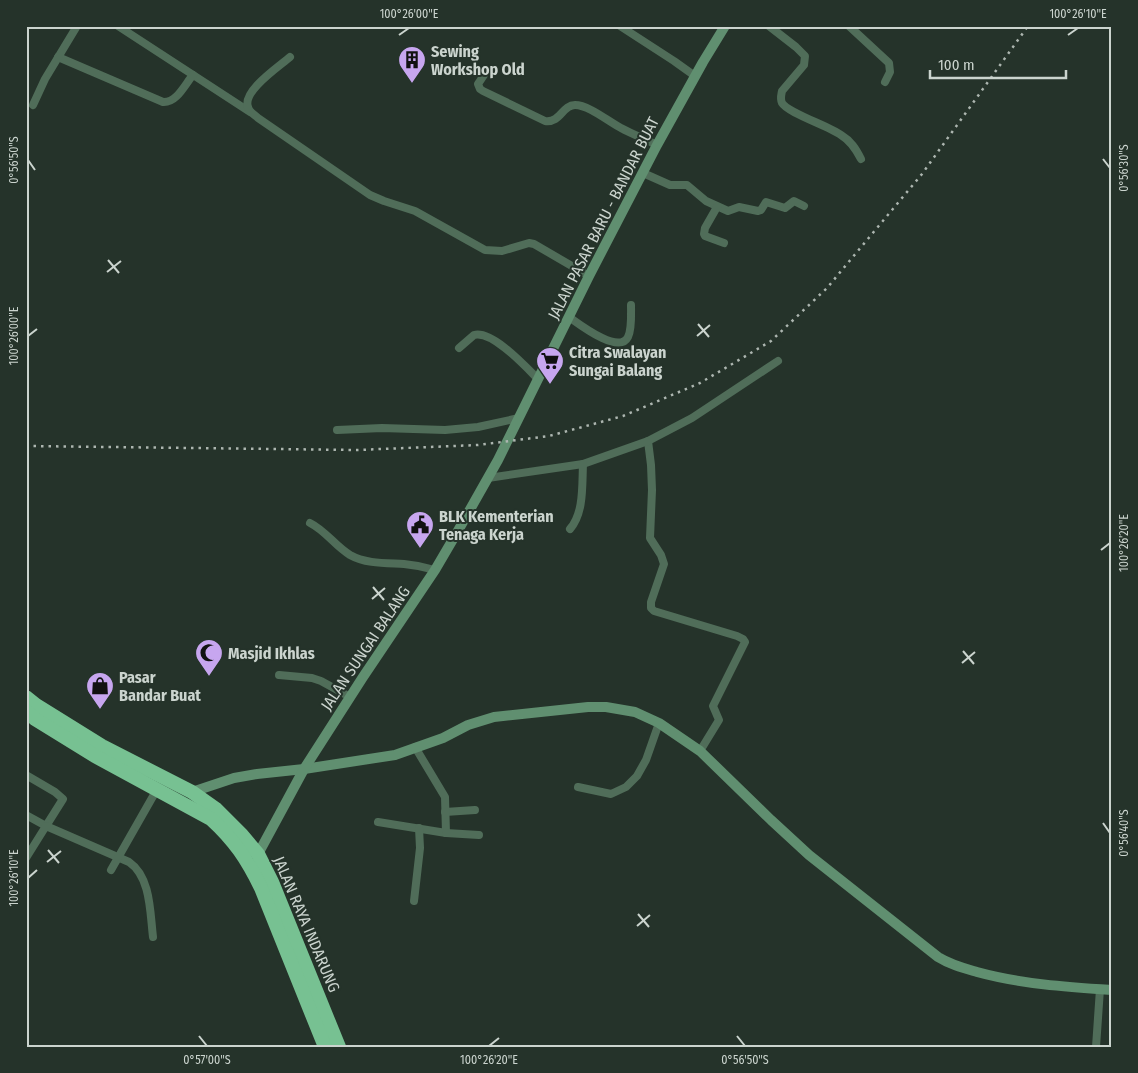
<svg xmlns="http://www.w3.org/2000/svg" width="1138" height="1073" font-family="'Fira Sans Condensed',sans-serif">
<rect width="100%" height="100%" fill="#25332a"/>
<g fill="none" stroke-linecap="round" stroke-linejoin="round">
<!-- street -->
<g stroke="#506d59" stroke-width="8">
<polyline points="118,26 250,112"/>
<polyline points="620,26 674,61 695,76"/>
<path d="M769 26 796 47 805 56 804 65 782 91C781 96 780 99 782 103 788 113 829 126 841 135 851 141 856 149 861 159"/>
<polyline points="849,26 889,63 890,72 885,82"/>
<path d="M58 57 163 102C177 103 185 84 193 75"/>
<path d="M290 57C280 66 242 91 248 107 249 112 255 115 258 118L370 195 384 201 415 211 485 250 502 251 529 243 534 244 589 276"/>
<path d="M484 75 478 84 480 89 483 91 545 121C561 123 562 105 575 105 589 105 609 122 621 128 632 134 645 139 657 145"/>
<polyline points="33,105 45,79 77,26"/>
<polyline points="643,173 670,185 687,185 706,201 728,211 739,207 758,211 761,210 766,202 785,208 794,201 804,206"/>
<polyline points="717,207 705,228 704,234 705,236 724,243"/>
<path d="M569 317C579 324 619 355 628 337 632 329 631 315 631 305"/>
<path d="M459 348 474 335C492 330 525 366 538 379"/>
<polyline points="337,430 382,428 445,430 478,427 519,418"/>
<polyline points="648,441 651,465 652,490 650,538 661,555 664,564 651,602 651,608 654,611 737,636 743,639 745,642 713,706 719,720 700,751"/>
<polyline points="488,478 583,464 648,441 692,418 778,361"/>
<path d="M310 523C326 531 335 546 350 555 366 564 386 563 404 564 415 565 425 567 435 570"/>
<path d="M570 529C584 513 582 486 583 464"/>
<polyline points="279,675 312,678 321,681 350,697"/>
<polyline points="26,775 55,792 63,799 46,826 26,815"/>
<polyline points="578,787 611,794 626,787 637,776 646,760 659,723"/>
<polyline points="445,812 475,810"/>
<polyline points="378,822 446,833 445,797 415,747"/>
<polyline points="446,833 479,835"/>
<path d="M26 858 46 826 129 862C151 877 150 913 153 937"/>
<polyline points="111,870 156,791"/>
<polyline points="414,901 420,848 419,828"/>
<polyline points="1096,1047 1100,989"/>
</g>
<!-- secondary -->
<g stroke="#608f70" stroke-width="10">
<path d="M192 792 234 778 257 774 304 769 395 755 443 738 468 725 494 717 588 707H606L635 712 659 723 700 751 771 820 809 855 938 957C951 965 963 968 977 972 1021 984 1066 987 1112 990"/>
<polyline points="258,854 304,769 363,677 435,570 459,529 498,460 589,276 657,145 703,62 725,26"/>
</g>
<!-- highway -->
<g stroke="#77c192" stroke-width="14">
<polyline points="26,697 36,705 102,746 192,792 216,809 242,835 258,854 272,882 339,1047"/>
<path d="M26 711 35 719 95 756 211 819C234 840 247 859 261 888L325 1047"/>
</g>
<!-- rail -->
<polyline stroke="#adb6b0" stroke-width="2.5" stroke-dasharray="2.5 5" stroke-linecap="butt" points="26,446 357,450 478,445 549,436 623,416 700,383 771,341 827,288 922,174 1028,26"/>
</g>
<!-- ticks -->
<path fill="none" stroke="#cbd4ce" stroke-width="2" d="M399 35 409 28M1068 35 1078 28M1103 159 1110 168M28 160 35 170M108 260 119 273M107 272 121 261M698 324 709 337M28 336 37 329M697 336 710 325M1101 550 1110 543M373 587 384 600M372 599 385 588M963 651 974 664M962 663 975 652M1103 823 1110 833M48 850 59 863M47 862 61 851M28 878 37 870M638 914 649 927M637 926 650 915M199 1036 207 1046M737 1036 745 1046M489 1046 499 1038"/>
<!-- icons -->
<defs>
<symbol id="building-pin" viewBox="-11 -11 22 30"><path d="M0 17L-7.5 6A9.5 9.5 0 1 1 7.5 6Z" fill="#c7a6ef" stroke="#25332a"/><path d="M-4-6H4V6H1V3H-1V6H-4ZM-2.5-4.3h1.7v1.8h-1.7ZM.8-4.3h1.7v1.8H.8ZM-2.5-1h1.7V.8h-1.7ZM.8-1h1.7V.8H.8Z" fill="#111"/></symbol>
<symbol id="supermarket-pin" viewBox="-11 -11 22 30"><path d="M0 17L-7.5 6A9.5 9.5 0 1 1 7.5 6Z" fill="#c7a6ef" stroke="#25332a"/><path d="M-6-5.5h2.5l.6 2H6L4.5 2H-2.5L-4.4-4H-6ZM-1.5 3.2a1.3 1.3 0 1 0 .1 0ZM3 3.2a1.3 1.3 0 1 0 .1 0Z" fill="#111"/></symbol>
<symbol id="civic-pin" viewBox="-11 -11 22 30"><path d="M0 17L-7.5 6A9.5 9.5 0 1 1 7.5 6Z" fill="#c7a6ef" stroke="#25332a"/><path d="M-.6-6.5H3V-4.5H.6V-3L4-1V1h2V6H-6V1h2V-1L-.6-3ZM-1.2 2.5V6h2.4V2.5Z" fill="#111"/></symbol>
<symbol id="mosque-pin" viewBox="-11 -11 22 30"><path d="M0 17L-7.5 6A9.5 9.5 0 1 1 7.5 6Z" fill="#c7a6ef" stroke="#25332a"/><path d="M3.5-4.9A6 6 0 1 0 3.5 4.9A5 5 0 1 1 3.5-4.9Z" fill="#111"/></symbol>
<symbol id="shop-pin" viewBox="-11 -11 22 30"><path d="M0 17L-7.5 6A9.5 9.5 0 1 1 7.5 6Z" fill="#c7a6ef" stroke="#25332a"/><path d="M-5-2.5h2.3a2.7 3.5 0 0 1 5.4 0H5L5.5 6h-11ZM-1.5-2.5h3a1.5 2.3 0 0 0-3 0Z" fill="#111"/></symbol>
</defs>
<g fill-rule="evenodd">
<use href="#building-pin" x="396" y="44" width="32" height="43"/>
<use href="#supermarket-pin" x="534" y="345" width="32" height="43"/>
<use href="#civic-pin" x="404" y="509" width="32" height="43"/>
<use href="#mosque-pin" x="193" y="637" width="32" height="43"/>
<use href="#shop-pin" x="84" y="670" width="32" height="43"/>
</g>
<g text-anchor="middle" stroke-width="4" stroke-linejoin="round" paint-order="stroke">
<!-- poi labels -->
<g font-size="16" font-weight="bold" fill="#cbd4ce" stroke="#25332a" text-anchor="start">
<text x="431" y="57">Sewing<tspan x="431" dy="18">Workshop Old</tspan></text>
<text x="569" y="358">Citra Swalayan<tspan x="569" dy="18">Sungai Balang</tspan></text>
<text x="439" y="522">BLK Kementerian<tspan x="439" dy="18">Tenaga Kerja</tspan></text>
<text x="228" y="659">Masjid Ikhlas</text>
<text x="119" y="683">Pasar<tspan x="119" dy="18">Bandar Buat</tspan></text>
</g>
<!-- street labels -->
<g font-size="16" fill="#cbd4ce" stroke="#25332a">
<text transform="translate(603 218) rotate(-63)" y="6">JALAN PASAR BARU - BANDAR BUAT</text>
<text transform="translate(365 648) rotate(-56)" y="6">JALAN SUNGAI BALANG</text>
<text transform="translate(307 924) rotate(67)" y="6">JALAN RAYA INDARUNG</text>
</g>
</g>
<!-- border -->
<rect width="1138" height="1073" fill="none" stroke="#25332a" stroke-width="55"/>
<!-- scale -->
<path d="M930 70v8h136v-8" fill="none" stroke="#cbd4ce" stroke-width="2.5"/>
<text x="938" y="70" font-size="15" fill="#cbd4ce" stroke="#25332a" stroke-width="4" paint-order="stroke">100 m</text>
<rect x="28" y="28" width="1082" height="1018" fill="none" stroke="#cbd4ce" stroke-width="2"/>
<g font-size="12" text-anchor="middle" fill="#cbd4ce">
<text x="409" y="18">100°26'00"E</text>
<text x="1078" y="18">100°26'10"E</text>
<text transform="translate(14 160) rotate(-90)" y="4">0°56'50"S</text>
<text transform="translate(1124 168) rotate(-90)" y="4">0°56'30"S</text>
<text transform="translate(14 336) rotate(-90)" y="4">100°26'00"E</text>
<text transform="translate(1124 543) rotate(-90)" y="4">100°26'20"E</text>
<text transform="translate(1124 833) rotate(-90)" y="4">0°56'40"S</text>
<text transform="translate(14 878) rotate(-90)" y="4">100°26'10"E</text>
<text x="207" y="1064">0°57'00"S</text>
<text x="489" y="1064">100°26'20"E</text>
<text x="745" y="1064">0°56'50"S</text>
</g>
</svg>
